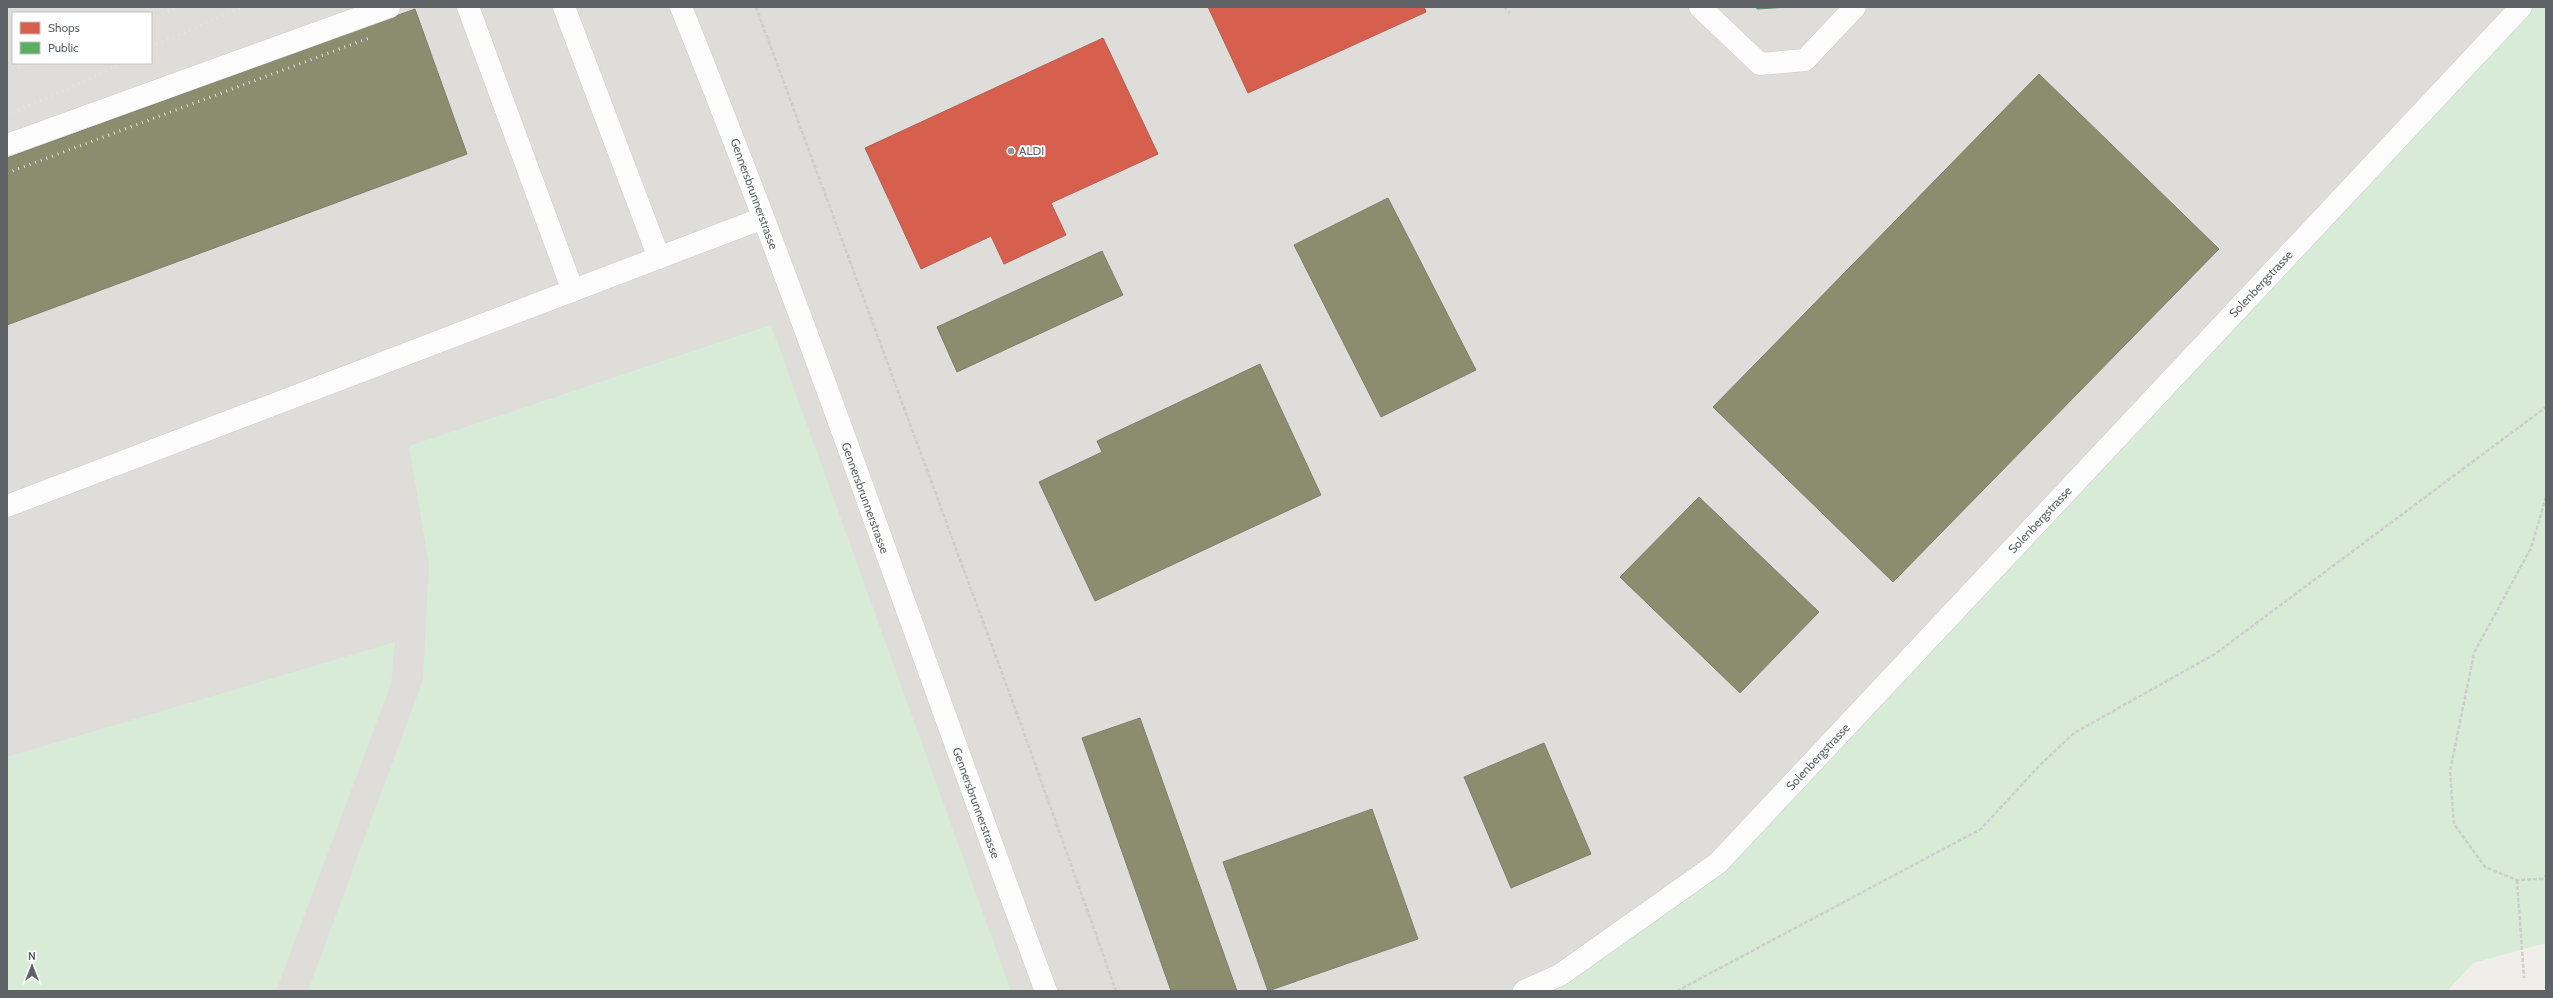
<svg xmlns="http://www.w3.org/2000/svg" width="2553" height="998" font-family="Cabin,sans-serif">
<rect width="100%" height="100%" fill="#efeeea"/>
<!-- industrial -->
<path fill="#dfddda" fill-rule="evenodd" d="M7 7H2521L1718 863 1560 975 1513 991H7ZM13 13H151V63H13Z"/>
<!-- green -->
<g fill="#d8ebd6">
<polygon points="2521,7 2546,7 2546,943 2473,963 2447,991 1551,991 1560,975 1718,863"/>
<polygon points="771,325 1011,991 308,991 423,680 429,565 409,446"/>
<polygon points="395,642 391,684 276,991 7,991 7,757"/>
</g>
<!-- shops -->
<g fill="#d6604d" stroke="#b26155">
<polygon points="1208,7 1424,7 1426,12 1248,93"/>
<polygon points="1103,38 1158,154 1051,203 1066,235 1004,264 991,236 921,269 865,148"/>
</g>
<!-- public -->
<polygon fill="#5aae61" stroke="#5c9863" points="1756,7 1789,7 1757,9"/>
<!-- industry -->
<g fill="#8c8c6e" stroke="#7e806c">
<polygon points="415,9 467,154 7,325 7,158"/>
<polygon points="2039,74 2219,249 1893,582 1713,407"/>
<polygon points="1388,198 1476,370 1381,417 1294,245"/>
<polygon points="1102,251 1123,295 957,372 937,327"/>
<polygon points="1260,364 1321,495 1095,601 1039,482 1102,452 1097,441"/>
<polygon points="1699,497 1819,612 1740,693 1620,577"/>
<polygon points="1140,718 1237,991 1171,991 1082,738"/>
<polygon points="1544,743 1591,854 1511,888 1464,777"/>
<polygon points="1372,809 1418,939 1268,991 1223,862"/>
</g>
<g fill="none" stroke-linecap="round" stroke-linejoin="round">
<defs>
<g id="minor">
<polyline points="468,7 573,291"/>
<polyline points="564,7 659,258"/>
<path d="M681 7C812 331 923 663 1046 991"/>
<polyline points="1700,7 1760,64 1805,60 1855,7"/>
<polyline points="7,145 389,7"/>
<polyline points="7,506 763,218"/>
<polyline points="1524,991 1560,975 1718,863 2521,7"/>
</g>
</defs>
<!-- minor casing -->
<use href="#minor" stroke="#cbcccc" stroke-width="23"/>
<!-- path -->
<g stroke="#cacfcc" stroke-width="2.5" stroke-dasharray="4 2" stroke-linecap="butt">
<polyline points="756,7 1023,730 1116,991"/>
<polyline points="1504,7 1510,13"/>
<polyline points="2546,497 2531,548 2474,653 2450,771 2454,824 2485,867 2517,880 2542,879 2546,876"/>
<polyline points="2517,880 2524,978"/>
<polyline points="1677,991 1981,829 2040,765 2074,733 2215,654 2546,407"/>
</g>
<!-- minor -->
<use href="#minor" stroke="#fdfcfc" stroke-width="22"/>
<!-- rail -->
<g stroke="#e4e4e4" stroke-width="3" stroke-dasharray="1 5" stroke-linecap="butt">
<polyline points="151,18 180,7"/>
<polyline points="151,47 242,7"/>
<polyline points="7,70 27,63"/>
<polyline points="7,115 70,88 121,63"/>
<polyline points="7,173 369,38"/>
</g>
</g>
<!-- markers -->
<circle fill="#919496" stroke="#fff" stroke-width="1.5" cx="1011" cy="151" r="4"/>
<g text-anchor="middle" stroke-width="4" stroke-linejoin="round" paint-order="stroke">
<!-- poi labels -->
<g font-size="12" fill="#5f6368" stroke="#fff" text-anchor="start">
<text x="1019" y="155">ALDI</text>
</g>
<!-- street labels -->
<g font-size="12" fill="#5f6368" stroke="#fff">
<text transform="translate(754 194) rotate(70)" y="4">Gennersbrunnerstrasse</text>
<text transform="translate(2261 284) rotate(-47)" y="4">Solenbergstrasse</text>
<text transform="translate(865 498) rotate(70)" y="4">Gennersbrunnerstrasse</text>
<text transform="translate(2040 520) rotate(-47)" y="4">Solenbergstrasse</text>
<text transform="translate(1818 757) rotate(-47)" y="4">Solenbergstrasse</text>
<text transform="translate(976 803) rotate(70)" y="4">Gennersbrunnerstrasse</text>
</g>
</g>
<!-- border -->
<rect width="2553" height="998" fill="none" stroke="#5f6368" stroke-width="16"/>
<!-- legend -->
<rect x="12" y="12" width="140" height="52" fill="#ffffff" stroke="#bfc1c3"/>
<rect x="20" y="22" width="20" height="12" fill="#d6604d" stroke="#bfc1c3"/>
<text x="48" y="32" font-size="12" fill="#5f6368">Shops</text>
<rect x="20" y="42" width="20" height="12" fill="#5aae61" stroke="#bfc1c3"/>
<text x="48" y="52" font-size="12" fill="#5f6368">Public</text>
<!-- north arrow -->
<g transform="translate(32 966)" stroke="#ffffff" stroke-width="3" paint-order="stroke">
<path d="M0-3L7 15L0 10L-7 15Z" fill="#5f6368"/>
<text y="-6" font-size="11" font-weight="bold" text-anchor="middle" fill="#5f6368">N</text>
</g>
</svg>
